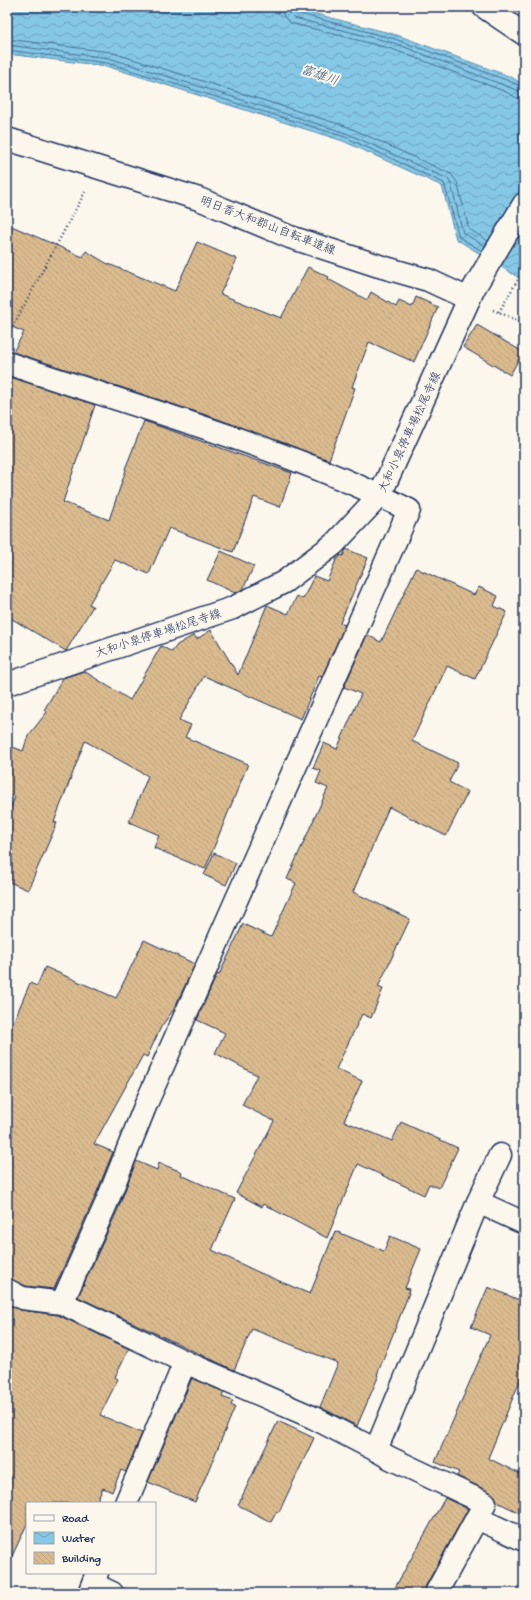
<svg xmlns="http://www.w3.org/2000/svg" width="531" height="1600" font-family="'Gochi Hand','Klee One',sans-serif">
<defs>
<pattern id="water-waves" width="16" height="10" patternUnits="userSpaceOnUse"><rect width="16" height="10" fill="#85c8e6"/><path d="M0 5q4-4 8 0t8 0" fill="none" stroke="#6ca3be"/></pattern>
<pattern id="building-back-hatch" width="6" height="6" patternUnits="userSpaceOnUse"><rect width="6" height="6" fill="#dbbb8e"/><path d="M-1 5l2 2M0 0l6 6M5-1l2 2" fill="none" stroke="#bba17d"/></pattern>
</defs>
<rect width="100%" height="100%" fill="#fbf7ec"/>
<filter id="ink" filterUnits="userSpaceOnUse"><feTurbulence type="fractalNoise" baseFrequency=".025" numOctaves="2"/><feDisplacementMap in="SourceGraphic" scale="8" xChannelSelector="R" yChannelSelector="G"/><feConvolveMatrix kernelMatrix="1 2 1 2 8 2 1 2 1" color-interpolation-filters="sRGB"/></filter>
<g filter="url(#ink)">
<!-- water -->
<polygon fill="url(#water-waves)" stroke="#5b8bb0" points="7,7 289,7 397,35 511,77 524,85 524,281 456,239 442,186 343,141 106,66 7,54"/>
<g fill="none" stroke-linecap="round" stroke-linejoin="round">
<!-- shore -->
<g stroke="#456c94" stroke-width="1">
<polyline points="281,7 284,17 291,23 392,49 504,91 517,98 524,99"/>
<polyline points="287,7 289,13 294,18 394,43 524,93"/>
<polyline points="292,7 293,11 296,13 395,39 509,81 524,88"/>
<polyline points="7,39 110,52 348,127 451,174 457,182 469,229 488,241"/>
<polyline points="7,45 109,58 346,133 448,179 451,184 463,233 485,246"/>
<polyline points="7,50 107,63 345,137 444,183 459,237 482,251"/>
</g>
</g>
<!-- building -->
<g fill="url(#building-back-hatch)" stroke="#1b2f5e">
<polygon points="7,224 83,257 86,251 106,263 175,291 197,242 237,259 220,294 281,318 308,267 329,277 328,279 367,300 371,292 396,307 399,301 412,307 416,297 438,307 414,362 369,342 352,387 355,388 329,460 215,418 13,352 24,332 7,325"/>
<polygon points="477,325 523,352 510,375 463,347"/>
<polygon points="7,376 95,405 63,502 109,520 126,470 125,469 144,421 292,473 280,507 254,497 233,552 169,528 149,574 115,560 89,604 93,606 66,651 7,616"/>
<polygon points="346,549 368,558 340,623 345,625 322,677 319,676 301,719 204,676 179,720 191,725 185,737 248,764 205,869 154,848 159,835 129,822 148,776 85,741 54,822 57,823 28,890 7,881 7,816 15,797 7,794 7,764 13,747 23,751 28,736 47,712 44,710 63,678 84,671 130,700 161,646 172,652 177,645 194,635 197,639 211,630 238,675 267,605 288,614 297,596 303,599 314,576 327,581 337,558 339,558 340,555 343,556"/>
<polygon points="221,551 254,566 243,589 235,593 207,580"/>
<polygon points="416,568 474,595 479,587 498,596 494,606 507,612 475,679 447,666 412,741 458,763 449,782 468,792 446,836 389,807 353,892 410,919 378,987 383,989 371,1018 362,1014 336,1069 362,1081 344,1121 392,1141 401,1122 458,1148 439,1188 429,1184 424,1195 358,1164 327,1238 263,1204 262,1207 236,1193 274,1121 242,1105 257,1075 215,1053 225,1033 197,1020 217,974 219,975 243,924 271,937 296,883 287,879 328,788 316,783 321,771 313,768 324,743 337,749 361,694 344,687 367,635 381,642"/>
<polygon points="214,853 236,863 226,885 204,875"/>
<polygon points="144,940 195,964 174,1009 161,1027 147,1057 143,1055 94,1144 113,1152 94,1199 54,1289 26,1286 7,1278 7,1037 30,983 37,986 45,967 116,998"/>
<polygon points="136,1161 157,1170 159,1163 182,1172 181,1175 235,1199 212,1250 258,1272 310,1294 335,1231 384,1251 390,1236 421,1249 405,1288 409,1289 408,1293 409,1293 377,1375 379,1375 357,1426 320,1407 338,1363 252,1329 234,1370 78,1297 118,1209"/>
<polygon points="488,1287 524,1302 524,1371 488,1458 524,1476 524,1515 497,1502 495,1496 490,1492 457,1476 459,1472 435,1462 490,1335 471,1327"/>
<polygon points="7,1304 20,1310 58,1315 129,1349 115,1377 118,1379 100,1415 142,1433 126,1472 121,1470 112,1492 103,1488 96,1503 27,1503 27,1524 7,1567"/>
<polygon points="192,1378 224,1392 222,1397 233,1401 231,1405 235,1407 195,1502 148,1482"/>
<polygon points="278,1421 314,1438 279,1512 277,1511 271,1522 238,1505"/>
<polygon points="445,1498 468,1509 425,1587 423,1593 392,1593"/>
</g>
<g fill="none" stroke-linecap="round" stroke-linejoin="round">
<defs>
<g id="street">
<polyline points="7,139 199,199 290,237 379,266 428,280 469,299"/>
<path d="M7 363C142 409 282 446 409 510L146 1104 106 1204 62 1303"/>
<polyline points="478,1202 524,1223"/>
<polyline points="7,1290 22,1298 62,1303 185,1362 312,1417 376,1450 390,1458 485,1503 436,1593"/>
<polyline points="376,1450 478,1202 500,1155"/>
<polyline points="126,1503 185,1362"/>
<polyline points="477,1518 524,1540"/>
<polyline points="93,1584 112,1593"/>
<polyline points="89,1593 97,1573"/>
</g>
<polyline id="secondary" points="7,684 233,608 284,582 334,544 380,495 474,288 524,204"/>
<polyline id="primary" points="484,7 524,34"/>
</defs>
<!-- street casing -->
<use href="#street" stroke="#1b2f5e" stroke-width="25"/>
<!-- secondary casing -->
<use href="#secondary" stroke="#1b2f5e" stroke-width="25"/>
<!-- primary casing -->
<use href="#primary" stroke="#1b2f5e" stroke-width="25"/>
<!-- path -->
<g stroke="#1b2f5e" stroke-width="2.5" stroke-dasharray="1 3" stroke-linecap="butt">
<polyline points="493,310 524,323"/>
<polyline points="499,312 524,269"/>
<polyline points="7,337 85,192"/>
</g>
<!-- street -->
<use href="#street" stroke="#fbf7ec" stroke-width="22"/>
<!-- secondary -->
<use href="#secondary" stroke="#fbf7ec" stroke-width="22"/>
<!-- primary -->
<use href="#primary" stroke="#fbf7ec" stroke-width="22"/>
</g>
</g>
<g text-anchor="middle" stroke-width="4" stroke-linejoin="round" paint-order="stroke">
<!-- street labels -->
<g font-size="12" fill="#1b2f5e" stroke="#fbf7ec">
<text transform="translate(268 225) rotate(21)" y="4">明日香大和郡山自転車道線</text>
<text transform="translate(409 432) rotate(-65)" y="4">大和小泉停車場松尾寺線</text>
<text transform="translate(158 633) rotate(-18)" y="4">大和小泉停車場松尾寺線</text>
</g>
<!-- water labels -->
<g font-size="13" font-style="italic" fill="#365580" stroke="#fbf7ec">
<text transform="translate(320 74) rotate(19)" y="5">富雄川</text>
</g>
</g>
<!-- margin -->
<rect width="531" height="1600" fill="none" stroke="#fbf7ec" stroke-width="24"/>
<rect x="12" y="12" width="507" height="1576" fill="none" stroke="#1b2f5e" stroke-width="1.5" filter="url(#ink)"/>
<!-- legend -->
<rect x="26" y="1502" width="130" height="72" fill="#fbf7ec" stroke="#a1a7b3"/>
<rect x="34" y="1515" width="20" height="6" fill="#fbf7ec" stroke="#a1a7b3"/>
<text x="62" y="1522" font-size="12" fill="#1b2f5e">Road</text>
<rect x="34" y="1532" width="20" height="12" fill="url(#water-waves)" stroke="#a1a7b3"/>
<text x="62" y="1542" font-size="12" fill="#1b2f5e">Water</text>
<rect x="34" y="1552" width="20" height="12" fill="url(#building-back-hatch)" stroke="#a1a7b3"/>
<text x="62" y="1562" font-size="12" fill="#1b2f5e">Building</text>
</svg>
